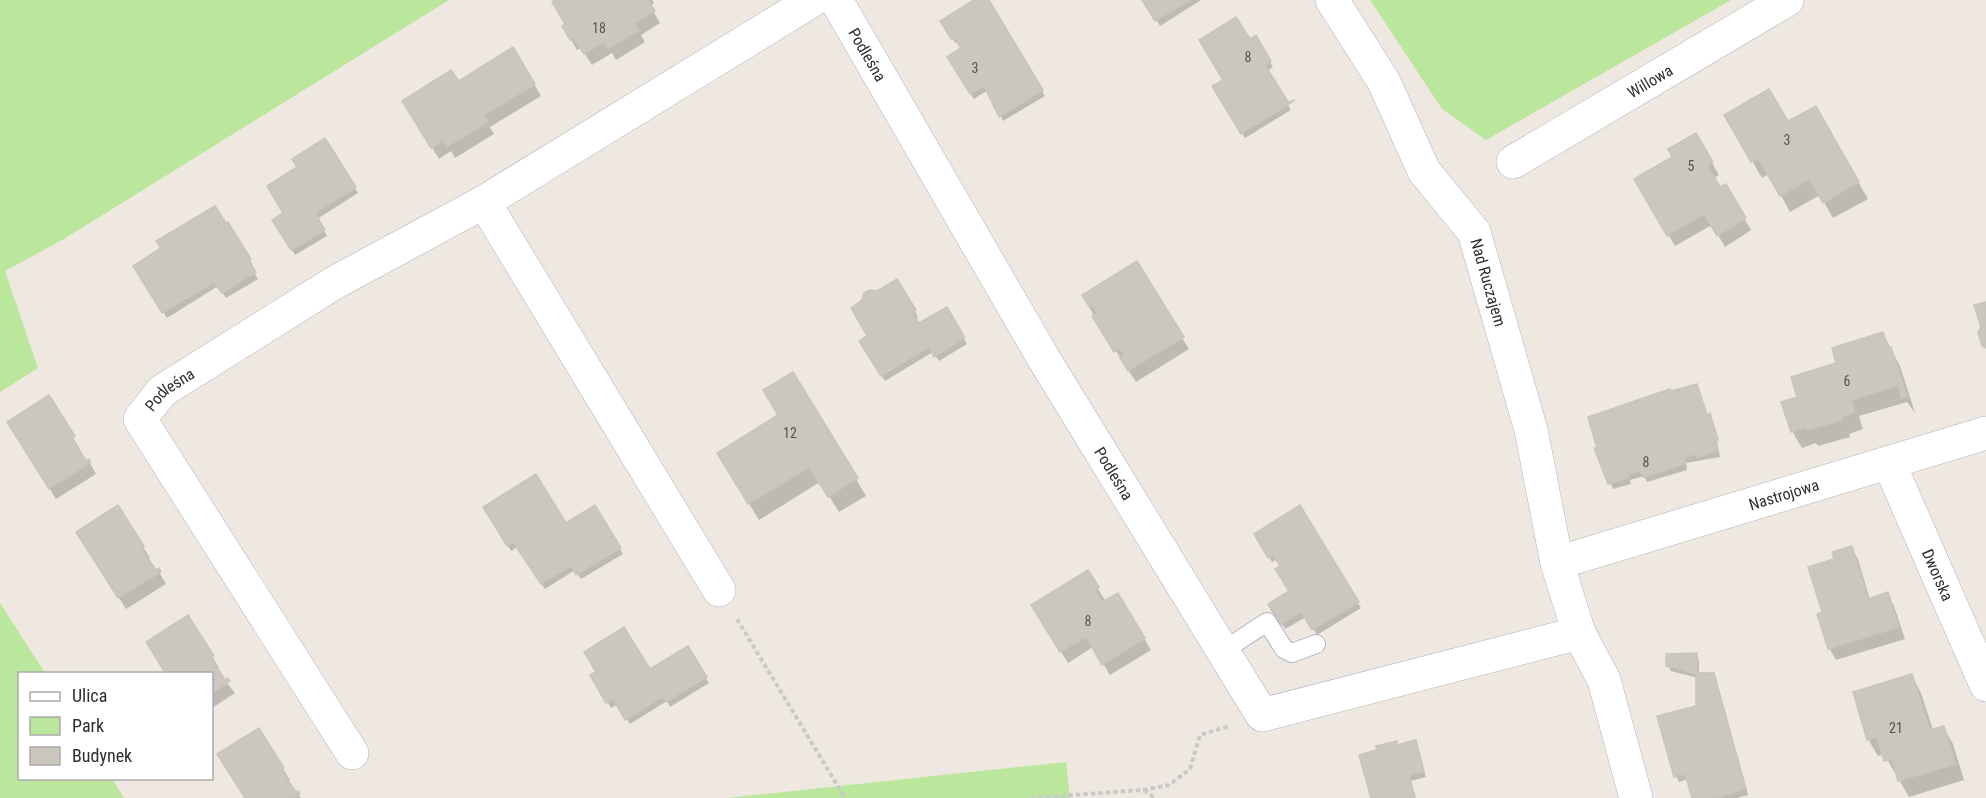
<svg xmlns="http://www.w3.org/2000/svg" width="1986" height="798" font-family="'Roboto Condensed',sans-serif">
<rect width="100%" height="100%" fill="#efe8e0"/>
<!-- green -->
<g fill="#bae79b">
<polygon points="0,0 449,0 64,239 5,271 38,368 0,392"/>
<polygon points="1370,0 1731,0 1486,140 1442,109"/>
<polygon points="0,603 45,673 20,674 20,778 112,779 124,798 0,798"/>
<polygon points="1066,762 1070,798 727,798"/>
</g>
<!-- shadow -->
<g fill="#0003">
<polygon points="558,0 652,0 654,3 650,6 660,23 641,35 645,42 616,60 612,53 592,65 581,48 577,50 570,38"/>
<polygon points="977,0 987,0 1045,96 1003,121 988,90 974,99 952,63 963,49 959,41 955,43 942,21"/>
<polygon points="1144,0 1201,0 1160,26"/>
<polygon points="1249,41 1270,62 1273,67 1267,71 1291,110 1245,138 1214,87 1225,80"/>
<polygon points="513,49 541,96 490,127 494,134 455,158 451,151 439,159 411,113"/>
<polygon points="1815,108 1868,199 1833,218 1820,195 1790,212 1769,174 1762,178 1726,116 1787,123"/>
<polygon points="1696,135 1719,175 1713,178 1720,189 1725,186 1751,230 1725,247 1712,225 1675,246 1636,179 1674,157"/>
<polygon points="325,140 358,193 317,219 327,236 295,255 274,221 285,214"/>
<polygon points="228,224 253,265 250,266 258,279 226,298 218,286 167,318 135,266"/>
<polygon points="1137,263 1189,349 1136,382 1094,317 1084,295"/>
<polygon points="897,281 918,317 914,319 918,325 946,309 967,344 939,361 933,352 885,381 861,341 869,336 877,293"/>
<polygon points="1883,334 1900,366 1915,413 1907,402 1859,416 1863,429 1849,434 1850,437 1818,446 1816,443 1802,448 1792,431 1799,398 1838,364"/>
<polygon points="793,374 866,496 839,512 820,482 759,520 728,470 780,416"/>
<polygon points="1697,385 1707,416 1713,421 1720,457 1686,463 1687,470 1647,482 1644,476 1630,480 1631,484 1613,489 1596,449 1671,393"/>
<polygon points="48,398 80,449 77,450 86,463 89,461 96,474 56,499 16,434"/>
<polygon points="118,507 150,558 147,560 155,572 158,570 166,584 126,609 85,544"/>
<polygon points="485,507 565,525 595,507 623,554 581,579 575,570 545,589 517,547 511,551"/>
<polygon points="1299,508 1361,608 1317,635 1306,617 1285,629 1270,605 1291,592 1277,559 1272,562 1256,534"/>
<polygon points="1851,548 1858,559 1870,600 1888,594 1894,606 1905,639 1836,660 1829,648 1824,613 1836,560"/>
<polygon points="1088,572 1106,602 1118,595 1151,650 1110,675 1093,647 1068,663 1033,606"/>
<polygon points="687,648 709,683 670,707 667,701 630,724 618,704 611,708 592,676 598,672 649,671"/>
<polygon points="1696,655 1699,660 1699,674 1713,674 1716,680 1748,795 1737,798 1693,798 1688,779 1679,782 1676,776 1698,707 1698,678 1671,671 1668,665"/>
<polygon points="212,656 219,668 216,669 235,693 212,708 212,674 167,674"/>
<polygon points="1912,676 1921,693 1933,730 1943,727 1953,744 1964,780 1909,797 1884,754 1878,756 1868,739"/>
<polygon points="1415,742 1426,777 1411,781 1416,798 1372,798 1379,751 1396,743 1398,747"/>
<polygon points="226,766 283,769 290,780 287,782 301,798 246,798"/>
</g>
<!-- building -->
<g fill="#cbc6be" stroke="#cbc4b9" stroke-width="1.5">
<polygon points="555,0 599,0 624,39 608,49 604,42 584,54 573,37 570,40 562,26 565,24 552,2"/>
<polygon points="599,0 648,0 655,11 635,23 639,30 624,39"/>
<polygon points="974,0 989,0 1043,90 999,117 984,86 970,94 947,57 961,48 954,37 951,39 940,21"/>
<polygon points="1142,0 1190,0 1155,21"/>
<polygon points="1236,17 1250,39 1256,35 1271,61 1265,65 1288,102 1295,100 1241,134 1212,86 1223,80 1199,40"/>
<polygon points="513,47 535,84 484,115 488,122 447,147 443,141 431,148 402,101 451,70 459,81"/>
<polygon points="1769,89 1788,121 1816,106 1859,182 1823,203 1809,179 1780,196 1758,158 1751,162 1724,115"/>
<polygon points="1696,133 1713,162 1708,166 1720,187 1726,184 1746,218 1717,236 1704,214 1667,236 1634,179 1672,157 1668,149"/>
<polygon points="325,138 356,187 315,213 325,230 291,250 272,220 283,213 267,186 297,167 292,159"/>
<polygon points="215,206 226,223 228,222 251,259 248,260 256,272 222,293 214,282 162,313 133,266 161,248 156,241"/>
<polygon points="1137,261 1184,337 1128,371 1120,358 1124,356 1120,348 1114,352 1092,316 1098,313 1093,306 1090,308 1082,295"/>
<polygon points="897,279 916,310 912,313 919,323 947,307 965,338 934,357 929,347 881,376 859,341 867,336 851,308 862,300 864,293 870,290 877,291"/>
<polygon points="1986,302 1986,348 1982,346 1978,332 1981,327 1974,305"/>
<polygon points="1883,332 1888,348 1891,347 1907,396 1901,398 1899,385 1851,400 1855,412 1841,417 1842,420 1807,430 1806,427 1791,432 1781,402 1797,397 1791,377 1836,363 1832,348"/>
<polygon points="793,372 858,478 828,497 809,467 748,504 717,453 778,415 763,390"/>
<polygon points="1697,384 1707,415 1710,413 1718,440 1715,441 1718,451 1697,457 1696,454 1684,458 1685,464 1643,477 1640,471 1628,474 1629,478 1608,484 1594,448 1597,448 1588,417 1670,389 1671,391"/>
<polygon points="49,395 75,436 72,438 86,461 89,459 91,462 49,489 7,422"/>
<polygon points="536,474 566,523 595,505 621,548 576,575 571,566 541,584 513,542 507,546 483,507"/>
<polygon points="118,505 144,546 141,548 156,570 159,568 161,572 118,598 76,532"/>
<polygon points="1300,505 1359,602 1312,630 1301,612 1280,625 1268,604 1289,591 1275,569 1280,566 1273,555 1268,558 1254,534"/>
<polygon points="1852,546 1868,599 1888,592 1899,627 1828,649 1817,614 1822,612 1808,567 1834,559 1832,552"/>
<polygon points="1088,570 1099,587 1095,591 1102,602 1118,593 1145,638 1102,665 1086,637 1060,652 1031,605"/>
<polygon points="188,615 214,656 211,658 225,680 228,678 230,681 212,693 212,674 166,674 146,642"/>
<polygon points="624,627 650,669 688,646 707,677 666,702 663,697 625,720 613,699 606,703 590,675 596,672 584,652"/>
<polygon points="1697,653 1697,673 1714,673 1746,789 1715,798 1692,798 1685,774 1674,777 1657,716 1696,706 1696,674 1666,666 1666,654"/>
<polygon points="1912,674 1930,730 1944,726 1956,764 1898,781 1892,759 1884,761 1877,737 1867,740 1853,692"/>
<polygon points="259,728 284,768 281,770 296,792 298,791 300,794 293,798 245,798 217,754"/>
<polygon points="1416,740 1424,771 1409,775 1415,798 1371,798 1359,755 1377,750 1376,746 1397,741 1397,745"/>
</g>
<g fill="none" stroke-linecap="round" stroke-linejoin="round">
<defs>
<polyline id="service" points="1223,651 1267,622 1284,649 1292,653 1316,644"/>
<g id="minor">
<path id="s1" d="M836 0 1044 359 1262 715 1579 633"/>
<path id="s2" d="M1332 0 1384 82 1424 171 1474 232 1531 430 1557 563 1579 633 1604 680 1636 798"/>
<path id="s3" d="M1513 162 1787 0"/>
<path id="s4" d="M1889 463 1986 685"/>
<path id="s5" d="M1557 563 1986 433"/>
<polyline points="719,590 484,202 813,0"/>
<path id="s6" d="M352 753 140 419 162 391 334 283 484 202"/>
</g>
</defs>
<!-- service casing -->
<use href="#service" stroke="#b0b4be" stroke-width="20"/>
<!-- minor casing -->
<use href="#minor" stroke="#b0b4be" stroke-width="34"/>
<!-- path -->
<g stroke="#c9c9c9" stroke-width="4" stroke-dasharray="4.5 3" stroke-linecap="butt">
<polyline points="737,619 845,798"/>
<polyline points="1144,790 1155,798"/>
<polyline points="1031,798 1143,790 1169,785 1190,769 1200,735 1229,726"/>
</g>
<!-- service -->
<use href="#service" stroke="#fff" stroke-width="18"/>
<!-- minor -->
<use href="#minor" stroke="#fff" stroke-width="33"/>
</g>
<g text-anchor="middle" stroke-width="6" stroke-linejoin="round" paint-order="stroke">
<!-- number labels -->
<g font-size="14" fill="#555452">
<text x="599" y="33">18</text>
<text x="1248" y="62">8</text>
<text x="975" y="73">3</text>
<text x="1787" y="145">3</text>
<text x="1691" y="171">5</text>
<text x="1847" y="386">6</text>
<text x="790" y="438">12</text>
<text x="1646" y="467">8</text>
<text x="1088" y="626">8</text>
<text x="1896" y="733">21</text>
</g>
<!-- street labels -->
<g font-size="16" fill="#2e2e2e" stroke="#fff">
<text dy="6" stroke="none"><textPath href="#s1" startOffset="63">Podleśna</textPath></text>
<text dy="6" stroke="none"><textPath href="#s3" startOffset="159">Willowa</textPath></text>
<text dy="6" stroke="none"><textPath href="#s2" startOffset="326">Nad Ruczajem</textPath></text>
<text dy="6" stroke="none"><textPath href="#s6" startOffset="438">Podleśna</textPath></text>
<text dy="6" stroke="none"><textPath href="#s1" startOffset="549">Podleśna</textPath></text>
<text dy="6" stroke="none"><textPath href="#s5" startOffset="237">Nastrojowa</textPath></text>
<text dy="6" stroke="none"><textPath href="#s4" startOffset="122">Dworska</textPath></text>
</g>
</g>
<!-- legend -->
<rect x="18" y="672" width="195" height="108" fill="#ffffff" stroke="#ababab" stroke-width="1.5"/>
<rect x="30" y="692" width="30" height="9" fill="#ffffff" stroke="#ababab" stroke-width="1.5"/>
<text x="72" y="702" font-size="18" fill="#2e2e2e">Ulica</text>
<rect x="30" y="717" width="30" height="18" fill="#bae79b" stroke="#ababab" stroke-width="1.5"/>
<text x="72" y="732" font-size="18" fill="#2e2e2e">Park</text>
<rect x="30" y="747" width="30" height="18" fill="#cbc6be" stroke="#ababab" stroke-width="1.5"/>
<text x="72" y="762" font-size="18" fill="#2e2e2e">Budynek</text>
</svg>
